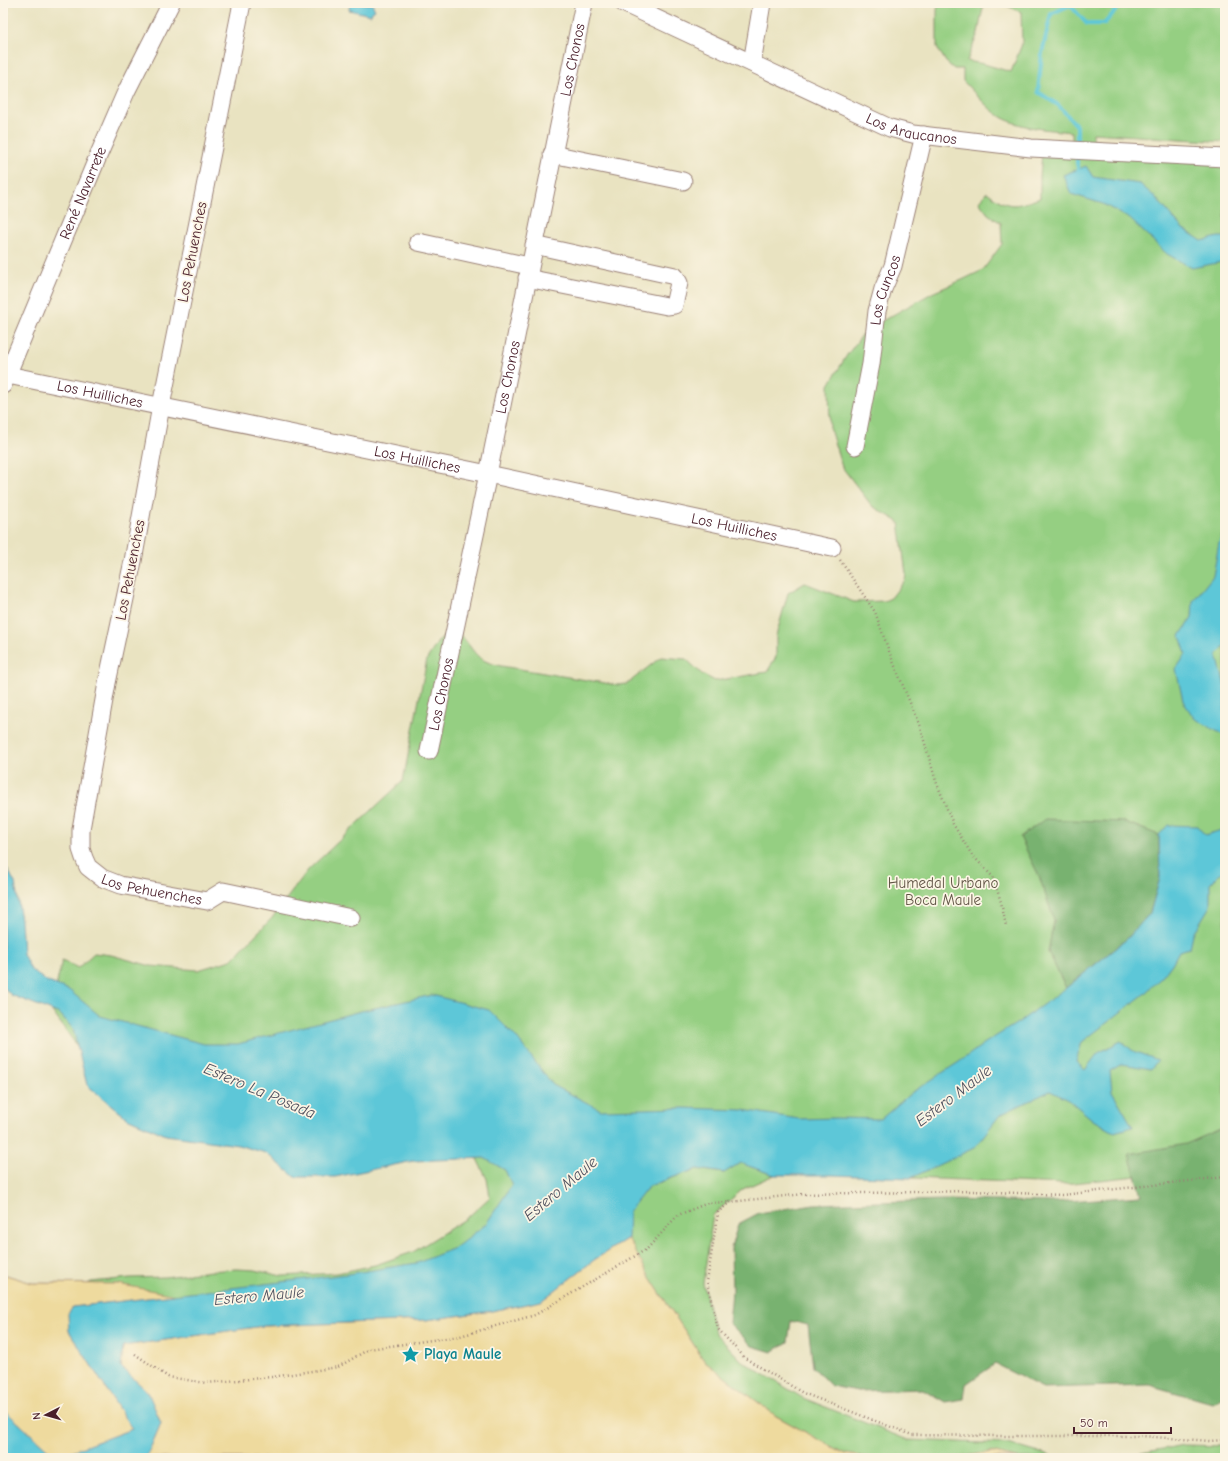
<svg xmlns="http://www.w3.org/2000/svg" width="1228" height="1461" font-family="'Comic Neue',sans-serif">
<rect width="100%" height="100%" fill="#fcf5e5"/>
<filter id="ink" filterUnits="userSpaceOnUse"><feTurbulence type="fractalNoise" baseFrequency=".025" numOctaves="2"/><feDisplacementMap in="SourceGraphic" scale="8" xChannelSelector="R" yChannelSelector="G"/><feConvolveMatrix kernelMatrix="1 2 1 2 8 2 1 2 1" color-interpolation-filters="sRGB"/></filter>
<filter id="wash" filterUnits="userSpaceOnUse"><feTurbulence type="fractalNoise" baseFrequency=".012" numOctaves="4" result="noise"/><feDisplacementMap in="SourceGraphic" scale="16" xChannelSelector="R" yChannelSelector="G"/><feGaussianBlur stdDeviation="0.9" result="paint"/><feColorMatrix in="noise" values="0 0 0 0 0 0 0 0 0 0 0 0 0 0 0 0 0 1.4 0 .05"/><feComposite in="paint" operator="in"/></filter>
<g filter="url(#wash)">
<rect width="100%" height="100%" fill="#e9e3c1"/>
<!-- green -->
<g fill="#95cf82" stroke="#707756" fill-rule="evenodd">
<path d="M940 3H984L978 33 967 61 984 64 1011 72 1022 44 1021 12 1001 3H1225V142L1093 133V153L1225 165V1154L1133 1166 1136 1176 1064 1184 911 1178 919 1174 752 1167 774 1175 743 1189 713 1215 703 1283 715 1333 742 1361 803 1398 908 1440 1008 1444 1057 1458H1016L991 1452 954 1458H873L845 1454 776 1416 705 1362 649 1276 638 1257 522 1305 68 1294 91 1282 130 1278 165 1277 211 1271 236 1269 255 1270 282 1276 337 1273 375 1265 413 1252 467 1218 490 1197 487 1179 477 1159 458 1152 88 1061 51 1010 62 960 78 968 94 953 111 955 151 966 198 970 231 960 272 918 308 870 403 781 427 659 439 640 447 634 461 635C477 654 475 660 501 666L617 685 627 684 661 657 686 659 702 674 715 681 767 672 776 657V636L788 593 805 583 854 602 884 601 891 598 905 580 906 574 899 522 872 506 842 467 830 429 829 385 847 355 866 330 932 293 962 280 983 270 1002 244 1001 223 988 214 979 202 987 192C1009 209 1014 207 1040 198V177L1043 141 1072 148V132C1051 130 1028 129 1007 120 992 114 975 93 963 81V69H954L946 62 937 47V9ZM691 1164 724 1173 697 1169 649 1186 639 1198 644 1184Z"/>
<polygon points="1184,1445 1225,1446 1225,1458 1116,1458"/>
</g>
<!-- forest -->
<g fill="#78b270" stroke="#61684e">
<polygon points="1045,819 1125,822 1159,835 1160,878 1150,913 1128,938 1066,988 1048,952 1054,920 1039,876 1020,837"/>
<polygon points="1225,1127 1225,1396 1212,1403 1149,1385 1043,1388 995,1364 966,1384 964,1399 945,1402 923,1389 858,1391 831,1386 813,1367 808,1325 791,1321 788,1342 772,1352 752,1346 729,1323 732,1292 731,1248 738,1224 759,1213 814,1204 943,1200 1053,1202 1141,1196 1129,1154 1186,1144"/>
</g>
<!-- sand -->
<g fill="#eeda9e" stroke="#9c7c64">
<polygon points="628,1238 649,1276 705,1362 776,1416 845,1454 873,1458 146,1458 161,1423 121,1367 123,1346 263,1326 426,1320 492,1311 541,1301 594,1260"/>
<polygon points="3,1274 32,1283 118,1284 175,1295 73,1307 69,1331 132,1429 56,1458 3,1409"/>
<polygon points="991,1452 1016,1458 954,1458"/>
</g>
<!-- water -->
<g fill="#5dc7d8" stroke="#547382">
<polygon points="350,3 373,4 373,6 375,10 372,12 371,15 349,10"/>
<polygon points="1086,166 1093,177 1140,184 1155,197 1182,228 1202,241 1218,237 1225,237 1225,266 1222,262 1192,268 1167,254 1130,219 1103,204 1071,194 1063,175"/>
<polygon points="1225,528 1225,645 1217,655 1225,686 1225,736 1194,718 1183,701 1176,669 1186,654 1180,636 1192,617 1193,601 1213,576 1219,543"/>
<polygon points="1168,825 1197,826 1205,835 1225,829 1225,871 1222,872 1210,884 1210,906 1193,934 1190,948 1179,951 1172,964 1162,977 1143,995 1082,1042 1076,1062 1085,1070 1098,1053 1121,1041 1133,1051 1158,1060 1151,1069 1122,1064 1110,1071 1112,1091 1133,1127 1114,1132 1093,1120 1069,1100 1050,1091 1000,1115 974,1148 911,1178 832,1175 774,1175 740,1163 724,1173 697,1169 649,1186 629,1211 628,1238 594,1260 541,1301 492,1311 426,1320 263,1326 123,1346 121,1367 148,1392 161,1423 146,1458 3,1458 3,1409 56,1457 132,1429 69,1331 68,1314 73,1307 348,1274 417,1263 455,1248 486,1224 512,1185 505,1170 484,1158 413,1161 335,1177 295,1177 266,1153 238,1145 166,1135 127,1118 87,1085 73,1029 60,1014 11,995 3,986 3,861 15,883 21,920 23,954 31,970 46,981 69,990 100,1016 204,1044 238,1044 357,1012 432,995 489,1010 516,1037 553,1085 601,1110 684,1108 743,1110 799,1119 836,1118 881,1119 911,1093 959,1062 985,1043 1019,1022 1066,988 1128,938 1150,913 1160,878 1159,835"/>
</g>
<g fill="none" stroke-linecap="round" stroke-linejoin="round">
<!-- stream -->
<g stroke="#5dc7d8" stroke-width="4">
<polyline points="1077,147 1077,126 1058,105 1038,92 1042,53 1051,14 1070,5 1087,24 1104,24 1122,3"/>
<polyline points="1077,154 1077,163 1079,173"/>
</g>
</g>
</g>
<g filter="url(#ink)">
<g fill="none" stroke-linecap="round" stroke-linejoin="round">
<defs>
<g id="minor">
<path id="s1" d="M242 3 161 406 133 561 107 683 81 829V849L84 858 88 867 102 878 120 885 207 901 223 891 351 918"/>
<path id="s2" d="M623 3 890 128 913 134 1031 148 1225 158"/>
<polyline points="752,63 762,3"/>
<polyline points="552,154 683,181"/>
<polyline points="418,242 529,266"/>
<polyline points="527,278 667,306 674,305 679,283 675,276 534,245"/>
<path id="s3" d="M3 374 488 474 832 548"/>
<path id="s4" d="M3 385 99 154 126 92 171 3"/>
<path id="s5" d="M855 446 871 364 877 311 883 289 893 266 924 135"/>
<path id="s6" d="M429 751 488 474 584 3"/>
</g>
</defs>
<!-- minor casing -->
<use href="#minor" stroke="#9a8176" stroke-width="19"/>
<!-- path -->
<g stroke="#9a8176" stroke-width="2.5" stroke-dasharray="1 3" stroke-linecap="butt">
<polyline points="840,560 875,612 890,654 920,727 936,781 953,824 972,855 993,877 1001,902 1006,926"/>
<polyline points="1225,1177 1062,1195 973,1191 804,1194 730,1202 718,1212 707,1282 718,1329 745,1358 803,1393 912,1435 1003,1436 1141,1436 1210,1441 1225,1440"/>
<polyline points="135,1354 168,1377 206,1383 272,1377 338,1367 369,1349 460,1336 535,1315 647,1249 678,1215 708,1203 729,1202"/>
</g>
<!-- minor -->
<use href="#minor" stroke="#fff" stroke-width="17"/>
</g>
</g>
<!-- icons -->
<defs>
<symbol id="sight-bare" viewBox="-9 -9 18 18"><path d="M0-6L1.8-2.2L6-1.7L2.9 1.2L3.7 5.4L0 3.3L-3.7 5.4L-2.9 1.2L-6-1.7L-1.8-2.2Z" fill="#0f9aa8" stroke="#fcf5e5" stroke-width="2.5" paint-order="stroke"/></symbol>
</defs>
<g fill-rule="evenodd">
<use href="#sight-bare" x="398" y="1342" width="25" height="25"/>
</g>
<g text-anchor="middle" stroke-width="3.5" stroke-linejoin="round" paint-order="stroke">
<!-- street labels -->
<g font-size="15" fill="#4a1f2b" stroke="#fcf5e5">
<text dy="5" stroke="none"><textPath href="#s6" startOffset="706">Los Chonos</textPath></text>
<text dy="5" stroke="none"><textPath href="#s2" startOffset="316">Los Araucanos</textPath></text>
<text dy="5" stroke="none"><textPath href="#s4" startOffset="208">René Navarrete</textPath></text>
<text transform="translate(192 252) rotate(-79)" y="5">Los Pehuenches</text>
<text dy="5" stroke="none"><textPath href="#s5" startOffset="159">Los Cuncos</textPath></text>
<text dy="5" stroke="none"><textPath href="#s6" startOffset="382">Los Chonos</textPath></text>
<text dy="5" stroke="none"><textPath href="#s3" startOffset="99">Los Huilliches</textPath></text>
<text dy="5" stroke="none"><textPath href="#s3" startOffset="423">Los Huilliches</textPath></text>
<text dy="5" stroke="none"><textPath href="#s3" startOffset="747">Los Huilliches</textPath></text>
<text transform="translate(130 570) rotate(-79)" y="5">Los Pehuenches</text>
<text dy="5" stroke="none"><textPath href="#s6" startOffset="58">Los Chonos</textPath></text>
<text dy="5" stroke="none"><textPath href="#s1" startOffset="950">Los Pehuenches</textPath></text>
</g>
<!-- park labels -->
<g font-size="15" fill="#605445" stroke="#fcf5e5">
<text x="943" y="888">Humedal Urbano<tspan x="943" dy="17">Boca Maule</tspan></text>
</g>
<!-- culture labels -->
<g font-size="15" font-weight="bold" fill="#0d838f" stroke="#fcf5e5" text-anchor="start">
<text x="424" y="1359">Playa Maule</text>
</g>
<!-- water labels -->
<g font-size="16" font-style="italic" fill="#50515f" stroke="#fcf5e5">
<text transform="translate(260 1090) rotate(23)" y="6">Estero La Posada</text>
<text transform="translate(953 1095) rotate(-37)" y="6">Estero Maule</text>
<text transform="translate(560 1188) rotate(-40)" y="6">Estero Maule</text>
<text transform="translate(259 1295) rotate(-5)" y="6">Estero Maule</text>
</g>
</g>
<!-- margin -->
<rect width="1228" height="1461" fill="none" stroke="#fcf5e5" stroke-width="16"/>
<!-- north arrow -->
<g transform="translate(46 1415) rotate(264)" stroke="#fcf5e5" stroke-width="3" paint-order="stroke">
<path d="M0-3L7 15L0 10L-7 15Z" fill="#4a1f2b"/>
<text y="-6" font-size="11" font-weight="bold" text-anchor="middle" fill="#4a1f2b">N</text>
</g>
<!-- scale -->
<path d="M1074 1427v6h97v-6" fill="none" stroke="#4a1f2b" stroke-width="2"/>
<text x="1080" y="1427" font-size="12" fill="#4a1f2b" stroke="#fcf5e5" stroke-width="3" paint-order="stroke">50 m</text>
</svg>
